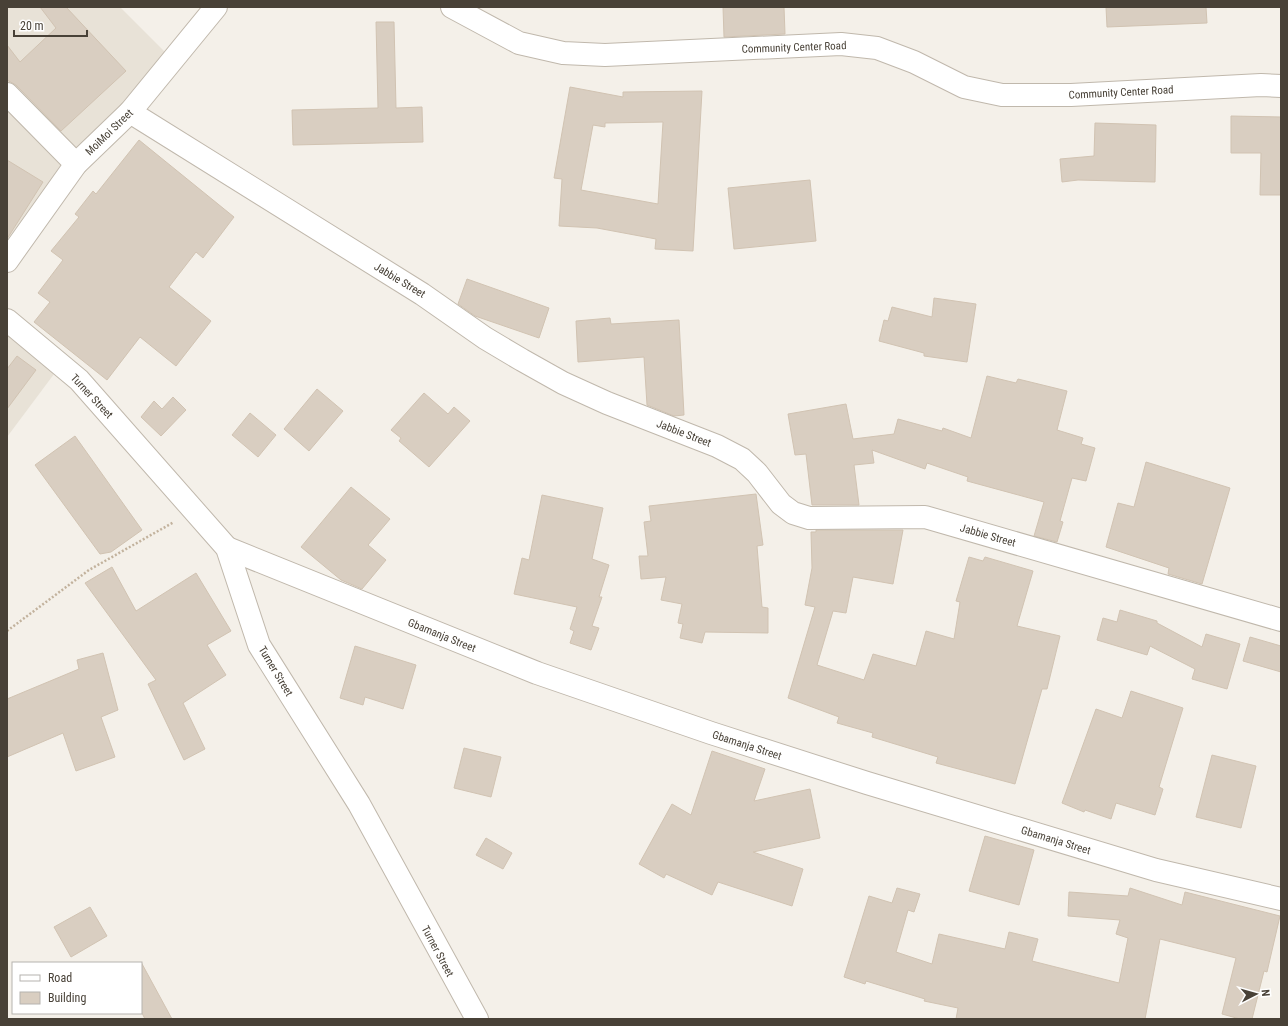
<svg xmlns="http://www.w3.org/2000/svg" width="1288" height="1026" font-family="'Roboto Condensed',sans-serif">
<rect width="100%" height="100%" fill="#f4f0e9"/>
<!-- residential -->
<g fill="#e8e2d7">
<polygon points="7,7 120,7 167,54 12,263 7,272"/>
<polygon points="7,314 63,362 7,437"/>
</g>
<!-- building -->
<g fill="#d9cec1" stroke="#d1c3b2" fill-rule="evenodd">
<polygon points="40,7 66,7 126,71 61,131 16,85 7,80 7,45 20,62 56,28"/>
<polygon points="723,7 784,7 785,34 724,37"/>
<polygon points="1106,7 1206,7 1207,23 1107,27"/>
<polygon points="376,22 394,22 396,108 422,107 423,142 293,145 292,110 378,108"/>
<path d="M570 87 623 97V92L702 91 693 251 655 249 656 239 597 228 559 226 562 179 554 178ZM663 122 658 204 581 190 593 125 605 127V123Z"/>
<polygon points="1231,116 1281,117 1281,195 1260,195 1261,153 1231,153"/>
<polygon points="1095,123 1156,125 1155,182 1078,180 1062,182 1060,159 1094,156"/>
<polygon points="139,140 234,217 203,258 196,252 169,287 211,321 176,366 140,337 107,380 34,322 50,302 38,293 63,260 51,251 79,217 75,214 93,191 96,194"/>
<polygon points="7,160 43,182 7,239"/>
<polygon points="810,180 816,241 734,249 728,188"/>
<polygon points="467,279 549,308 539,338 475,316 458,304"/>
<polygon points="934,298 976,304 967,362 924,356 924,353 879,341 884,320 888,321 892,307 932,317"/>
<polygon points="610,318 611,324 679,320 684,415 674,416 647,405 644,357 578,362 576,321"/>
<polygon points="17,356 36,370 7,409 7,369"/>
<polygon points="987,376 1016,383 1018,379 1067,391 1057,430 1083,438 1081,444 1095,448 1086,481 1072,478 1060,521 1063,522 1057,542 1034,536 1044,502 967,481 968,477 927,463 925,469 872,450 874,463 854,465 859,505 812,505 806,454 795,455 788,414 846,404 853,439 894,434 898,419 942,431 943,428 971,438"/>
<polygon points="317,389 343,411 309,451 284,429"/>
<polygon points="424,393 448,414 454,407 470,421 429,467 399,441 401,438 391,430"/>
<polygon points="173,397 186,410 161,436 141,417 154,401 162,409"/>
<polygon points="250,413 276,435 258,457 232,435"/>
<polygon points="75,436 142,530 111,552 100,554 35,465"/>
<polygon points="1146,462 1230,488 1202,584 1168,574 1169,568 1106,547 1118,503 1134,507"/>
<polygon points="351,487 390,519 368,545 386,560 362,589 341,580 301,547"/>
<polygon points="756,494 763,545 757,546 762,607 768,608 768,633 705,632 702,643 680,638 683,624 678,623 682,604 661,600 666,577 641,579 639,556 648,556 644,522 651,521 649,506"/>
<polygon points="542,495 603,508 592,559 609,565 599,597 602,597 592,626 599,628 591,650 570,643 574,631 570,629 577,607 514,594 522,558 529,560"/>
<polygon points="816,530 903,530 893,584 853,577 846,613 833,611 817,665 864,680 873,654 916,666 926,631 954,639 960,602 956,601 969,557 983,561 985,557 1033,571 1017,626 1060,636 1047,689 1042,689 1015,784 936,763 938,757 872,737 873,733 837,723 839,717 788,698 815,607 805,605 812,568 811,532 816,532"/>
<polygon points="112,567 136,611 196,573 231,631 207,645 226,675 183,703 205,749 184,760 148,684 156,680 85,583"/>
<polygon points="1120,610 1157,621 1157,623 1202,647 1206,634 1240,644 1227,689 1192,679 1195,669 1150,646 1147,655 1097,640 1103,618 1117,622"/>
<polygon points="1250,637 1281,646 1281,672 1243,661"/>
<polygon points="355,646 416,665 403,709 365,697 363,705 340,698"/>
<polygon points="103,653 118,710 101,717 115,757 76,771 63,733 7,757 7,699 79,669 77,660"/>
<polygon points="1131,691 1183,708 1159,787 1163,789 1155,815 1116,803 1111,819 1085,810 1084,812 1062,803 1096,709 1122,718"/>
<polygon points="464,748 501,757 491,797 454,788"/>
<polygon points="712,751 765,769 754,801 810,789 820,838 753,852 803,869 792,906 718,882 712,895 666,874 664,878 639,864 672,804 691,815"/>
<polygon points="1212,755 1256,766 1241,828 1196,817"/>
<polygon points="985,836 1034,850 1019,905 969,891"/>
<polygon points="486,838 512,853 503,869 476,855"/>
<polygon points="897,888 920,894 914,912 908,910 896,952 932,964 939,934 1005,949 1009,932 1038,939 1032,961 1119,983 1128,938 1116,934 1120,920 1068,916 1069,892 1128,896 1130,888 1182,905 1185,892 1280,916 1267,972 1264,971 1252,1019 1240,1019 1222,1014 1236,958 1160,939 1145,1019 956,1019 958,1008 924,1001 925,999 866,981 865,984 844,977 869,896 892,903"/>
<polygon points="90,907 107,936 71,957 54,927"/>
<polygon points="141,962 172,1019 145,1019 141,1011"/>
</g>
<g fill="none" stroke-linecap="round" stroke-linejoin="round">
<defs>
<g id="minor">
<polyline points="452,7 519,43 563,53 605,55 841,44 877,48 914,62 964,87 1002,95 1071,95 1261,85 1281,86"/>
<polyline points="7,94 76,164"/>
<polyline points="130,112 422,294 485,338 522,360 563,383 607,403 717,446 742,459 757,473 781,504 793,513 809,518 925,517 1281,620"/>
<polyline points="7,261 76,164 130,112 216,7"/>
<polyline points="7,320 79,380 227,548 259,645 359,804 477,1019"/>
<polyline points="227,548 537,673 711,733 867,783 1156,870 1281,899"/>
</g>
</defs>
<!-- minor casing -->
<use href="#minor" stroke="#c0b8ac" stroke-width="24"/>
<!-- path -->
<polyline stroke="#c2b29d" stroke-width="2.5" stroke-dasharray="2 2" stroke-linecap="butt" points="7,631 89,570 174,522"/>
<!-- minor -->
<use href="#minor" stroke="#fff" stroke-width="22"/>
</g>
<g text-anchor="middle" stroke-width="3" stroke-linejoin="round" paint-order="stroke">
<!-- street labels -->
<g font-size="11" fill="#484137" stroke="#fff">
<text transform="translate(794 47) rotate(-2)" y="4">Community Center Road</text>
<text transform="translate(1121 92) rotate(-3)" y="4">Community Center Road</text>
<text transform="translate(109 132) rotate(-44)" y="4">MoiMoi Street</text>
<text transform="translate(400 280) rotate(31)" y="4">Jabbie Street</text>
<text transform="translate(92 396) rotate(47)" y="4">Turner Street</text>
<text transform="translate(684 433) rotate(21)" y="4">Jabbie Street</text>
<text transform="translate(988 535) rotate(16)" y="4">Jabbie Street</text>
<text transform="translate(442 635) rotate(22)" y="4">Gbamanja Street</text>
<text transform="translate(276 671) rotate(59)" y="4">Turner Street</text>
<text transform="translate(747 745) rotate(18)" y="4">Gbamanja Street</text>
<text transform="translate(1056 840) rotate(17)" y="4">Gbamanja Street</text>
<text transform="translate(438 951) rotate(62)" y="4">Turner Street</text>
</g>
</g>
<!-- border -->
<rect width="1288" height="1026" fill="none" stroke="#484137" stroke-width="16"/>
<!-- legend -->
<rect x="12" y="962" width="130" height="52" fill="#ffffff" stroke="#b6b3af"/>
<rect x="20" y="975" width="20" height="6" fill="#ffffff" stroke="#b6b3af"/>
<text x="48" y="982" font-size="12" fill="#484137">Road</text>
<rect x="20" y="992" width="20" height="12" fill="#d9cec1" stroke="#b6b3af"/>
<text x="48" y="1002" font-size="12" fill="#484137">Building</text>
<!-- north arrow -->
<g transform="translate(1256 994) rotate(84)" stroke="#ffffff" stroke-width="3" paint-order="stroke">
<path d="M0-3L7 15L0 10L-7 15Z" fill="#484137"/>
<text y="-6" font-size="11" font-weight="bold" text-anchor="middle" fill="#484137">N</text>
</g>
<!-- scale -->
<path d="M14 30v6h73v-6" fill="none" stroke="#484137" stroke-width="2"/>
<text x="20" y="30" font-size="12" fill="#484137" stroke="#ffffff" stroke-width="3" paint-order="stroke">20 m</text>
</svg>
